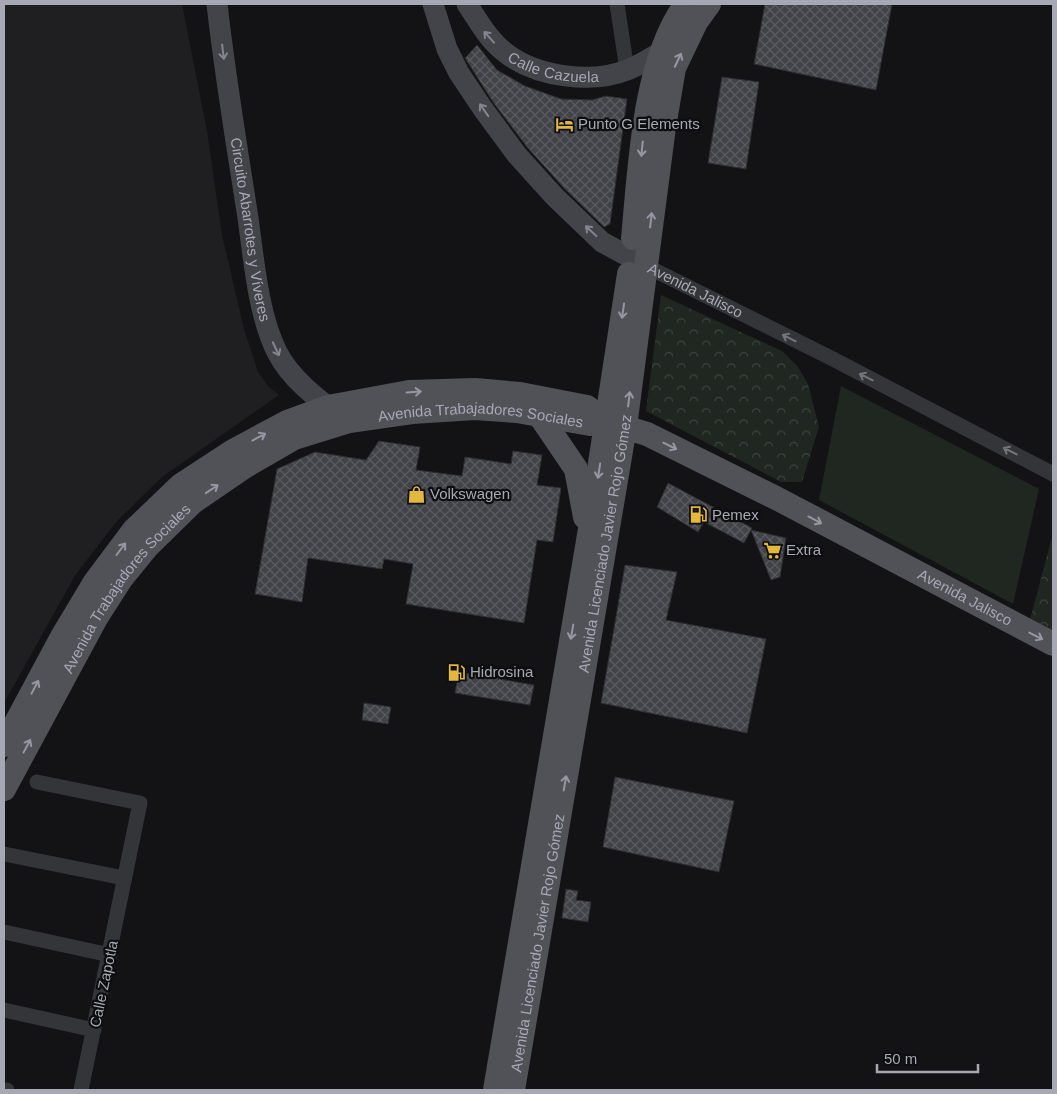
<svg xmlns="http://www.w3.org/2000/svg" width="1057" height="1094" font-family="Helvetica,sans-serif">
<defs>
<pattern id="park-crowns" width="20" height="18" patternUnits="userSpaceOnUse" patternTransform="scale(1.25)"><rect width="20" height="18" fill="#202721"/><path d="M2 6a3 3 0 1 1 6 0M12 15a3 3 0 1 1 6 0" fill="none" stroke="#3d443f"/></pattern>
<pattern id="building-cross-hatch" width="8" height="8" patternUnits="userSpaceOnUse" patternTransform="scale(1.25)"><rect width="8" height="8" fill="#424348"/><path d="M0 0l8 8M0 8l8-8" fill="none" stroke="#5a5b60"/></pattern>
</defs>
<rect width="100%" height="100%" fill="#131315"/>
<!-- built -->
<polygon fill="#1f1f21" points="4,4 182,4 207,131 222,235 244,329 258,372 268,386 279,395 162,477 117,521 76,574 4,703"/>
<!-- park -->
<g fill="url(#park-crowns)">
<polygon points="661,295 782,351 798,367 808,384 819,427 802,482 781,482 646,411"/>
<polygon points="1053,533 1053,632 1030,620"/>
</g>
<!-- garden -->
<polygon fill="#202721" points="841,386 1039,489 1013,604 819,500"/>
<!-- building -->
<g fill="url(#building-cross-hatch)" stroke="#2e2d30">
<polygon points="765,4 892,4 876,90 754,64"/>
<polygon points="477,45 497,70 525,86 561,99 592,100 606,96 627,99 610,224 604,227 564,188 527,147 493,102 465,58"/>
<polygon points="722,77 759,82 746,169 708,163"/>
<polygon points="379,441 420,447 416,470 462,476 465,457 511,464 513,451 542,455 537,485 561,488 553,542 537,540 524,623 406,604 413,564 384,559 382,569 308,558 302,602 255,594 277,469 315,452 366,460"/>
<polygon points="668,483 752,528 744,543 704,522 698,532 657,507"/>
<polygon points="751,530 786,538 780,577 771,580"/>
<polygon points="625,565 677,572 666,620 766,639 747,733 601,703"/>
<polygon points="459,672 534,685 530,705 455,693"/>
<polygon points="364,703 391,707 388,724 362,720"/>
<polygon points="615,777 734,801 719,872 603,847"/>
<polygon points="566,889 578,891 576,900 591,902 588,922 562,918"/>
</g>
<g fill="none" stroke-linecap="round" stroke-linejoin="round">
<!-- minor -->
<g stroke="#343539" stroke-width="15">
<polyline points="617,4 627,70"/>
<path id="s1" d="M646 266 833 359 1053 474"/>
<polyline points="37,782 140,803 81,1090"/>
<polyline points="4,854 124,878"/>
<polyline points="4,932 110,955"/>
<polyline points="4,1010 94,1030"/>
<polyline points="4,1090 7,1090"/>
</g>
<!-- secondary -->
<g stroke="#434449" stroke-width="21">
<path id="s2" d="M217 4C225 76 237 147 248 218 254 260 258 314 277 352 290 378 317 399 341 416"/>
<polyline points="433,4 447,49 459,73 483,109 517,155 555,197 602,242 646,266"/>
<path id="s3" d="M467 4C479 22 489 41 507 54 538 77 592 84 627 70 639 66 650 58 661 52"/>
</g>
<!-- primary -->
<g stroke="#515258" stroke-width="24">
<path d="M633 238C640 168 643 62 686 4"/>
<polyline points="540,416 576,469 585,517"/>
<path id="s4" d="M4 745 62 637 95 582 134 530 181 485 233 451 287 422 328 407 409 392 475 390 520 394 587 407 607 422 647 434 776 498 1053 644"/>
<path id="s5" d="M4 789 96 618 121 579 147 547 193 502 244 467 294 438 349 421 412 412 475 408 517 411 590 424"/>
<polyline points="495,1090 589,535 629,274"/>
<path id="s6" d="M513 1090 625 427 664 127 674 68 696 22 709 4"/>
</g>
</g>
<!-- one-way arrows -->
<defs><path id="oneway-shaft" d="M-6 0H5M1.5-3L5.5 0L1.5 3" fill="none" stroke-width="1.6" stroke-linecap="round" stroke-linejoin="round" transform="scale(1.25)"/></defs>
<g stroke="#83868f">
<use href="#oneway-shaft" transform="translate(489 37) rotate(-132)"/>
<use href="#oneway-shaft" transform="translate(223 52) rotate(83)"/>
<use href="#oneway-shaft" transform="translate(484 110) rotate(-125)"/>
<use href="#oneway-shaft" transform="translate(591 231) rotate(-137)"/>
<use href="#oneway-shaft" transform="translate(276 349) rotate(65)"/>
</g>
<g stroke="#9598a2">
<use href="#oneway-shaft" transform="translate(678 60) rotate(-65)"/>
<use href="#oneway-shaft" transform="translate(642 149) rotate(96)"/>
<use href="#oneway-shaft" transform="translate(651 220) rotate(-83)"/>
<use href="#oneway-shaft" transform="translate(623 311) rotate(98)"/>
<use href="#oneway-shaft" transform="translate(414 392) rotate(-4)"/>
<use href="#oneway-shaft" transform="translate(629 399) rotate(-83)"/>
<use href="#oneway-shaft" transform="translate(259 437) rotate(-28)"/>
<use href="#oneway-shaft" transform="translate(670 446) rotate(26)"/>
<use href="#oneway-shaft" transform="translate(599 471) rotate(99)"/>
<use href="#oneway-shaft" transform="translate(212 489) rotate(-34)"/>
<use href="#oneway-shaft" transform="translate(815 520) rotate(28)"/>
<use href="#oneway-shaft" transform="translate(121 549) rotate(-53)"/>
<use href="#oneway-shaft" transform="translate(572 632) rotate(100)"/>
<use href="#oneway-shaft" transform="translate(1036 636) rotate(27)"/>
<use href="#oneway-shaft" transform="translate(35 687) rotate(-62)"/>
<use href="#oneway-shaft" transform="translate(27 746) rotate(-62)"/>
<use href="#oneway-shaft" transform="translate(565 783) rotate(-80)"/>
</g>
<g stroke="#73757d">
<use href="#oneway-shaft" transform="translate(789 338) rotate(-153)"/>
<use href="#oneway-shaft" transform="translate(866 377) rotate(-153)"/>
<use href="#oneway-shaft" transform="translate(1010 451) rotate(-153)"/>
</g>
<!-- icons -->
<defs>
<symbol id="hotel-bare" viewBox="-9 -9 18 18"><path d="M-6-4.5h1.5V1H6V5H4.5V3h-9V5H-6ZM-4 0a1.8 1.8 0 1 1 3.6 0ZM.5 0V-2.5h3Q6-2.5 6 0Z" fill="#e2b83d" stroke="#0e0e10" stroke-width="2.5" paint-order="stroke"/></symbol>
<symbol id="shop-bare" viewBox="-9 -9 18 18"><path d="M-5-2.5h2.3a2.7 3.5 0 0 1 5.4 0H5L5.5 6h-11ZM-1.5-2.5h3a1.5 2.3 0 0 0-3 0Z" fill="#e2b83d" stroke="#0e0e10" stroke-width="2.5" paint-order="stroke"/></symbol>
<symbol id="fuel-bare" viewBox="-9 -9 18 18"><path d="M-5.5-6h7V0h2V4h1.3V-2.5L3-4.5l.8-.8L6-3V5H2.5V1h-1V6h-7ZM-4.2-4.7v3.2H.2V-4.7Z" fill="#e2b83d" stroke="#0e0e10" stroke-width="2.5" paint-order="stroke"/></symbol>
<symbol id="supermarket-bare" viewBox="-9 -9 18 18"><path d="M-6-5.5h2.5l.6 2H6L4.5 2H-2.5L-4.4-4H-6ZM-1.5 3.2a1.3 1.3 0 1 0 .1 0ZM3 3.2a1.3 1.3 0 1 0 .1 0Z" fill="#e2b83d" stroke="#0e0e10" stroke-width="2.5" paint-order="stroke"/></symbol>
</defs>
<g fill-rule="evenodd">
<use href="#hotel-bare" x="552" y="112" width="25" height="25"/>
<use href="#shop-bare" x="404" y="482" width="25" height="25"/>
<use href="#fuel-bare" x="686" y="502" width="25" height="25"/>
<use href="#supermarket-bare" x="760" y="538" width="25" height="25"/>
<use href="#fuel-bare" x="444" y="660" width="25" height="25"/>
</g>
<g text-anchor="middle" stroke-width="4.5" stroke-linejoin="round" paint-order="stroke">
<!-- street labels -->
<g font-size="15" fill="#a6a9b4" stroke="#0e0e10">
<text dy="5" stroke="none"><textPath href="#s3" startOffset="114">Calle Cazuela</textPath></text>
<text dy="5" stroke="none"><textPath href="#s2" startOffset="228">Circuito Abarrotes y Víveres</textPath></text>
<text dy="5" stroke="none"><textPath href="#s1" startOffset="55">Avenida Jalisco</textPath></text>
<text dy="5" stroke="none"><textPath href="#s5" startOffset="656">Avenida Trabajadores Sociales</textPath></text>
<text dy="5" stroke="none"><textPath href="#s6" startOffset="554">Avenida Licenciado Javier Rojo Gómez</textPath></text>
<text dy="5" stroke="none"><textPath href="#s5" startOffset="236">Avenida Trabajadores Sociales</textPath></text>
<text dy="5" stroke="none"><textPath href="#s4" startOffset="1170">Avenida Jalisco</textPath></text>
<text dy="5" stroke="none"><textPath href="#s6" startOffset="149">Avenida Licenciado Javier Rojo Gómez</textPath></text>
<text transform="translate(104 984) rotate(-78)" y="5">Calle Zapotla</text>
</g>
<!-- poi labels -->
<g font-size="15" fill="#a6a9b4" stroke="#0e0e10" text-anchor="start">
<text x="578" y="129">Punto G Elements</text>
<text x="430" y="499">Volkswagen</text>
<text x="712" y="520">Pemex</text>
<text x="786" y="555">Extra</text>
<text x="470" y="677">Hidrosina</text>
</g>
</g>
<!-- border -->
<rect width="1057" height="1094" fill="none" stroke="#a6a9b4" stroke-width="10"/>
<!-- scale -->
<path d="M877 1064v8h101v-8" fill="none" stroke="#a6a9b4" stroke-width="2.5"/>
<text x="884" y="1064" font-size="15" fill="#a6a9b4" stroke="#0e0e10" stroke-width="4" paint-order="stroke">50 m</text>
</svg>
